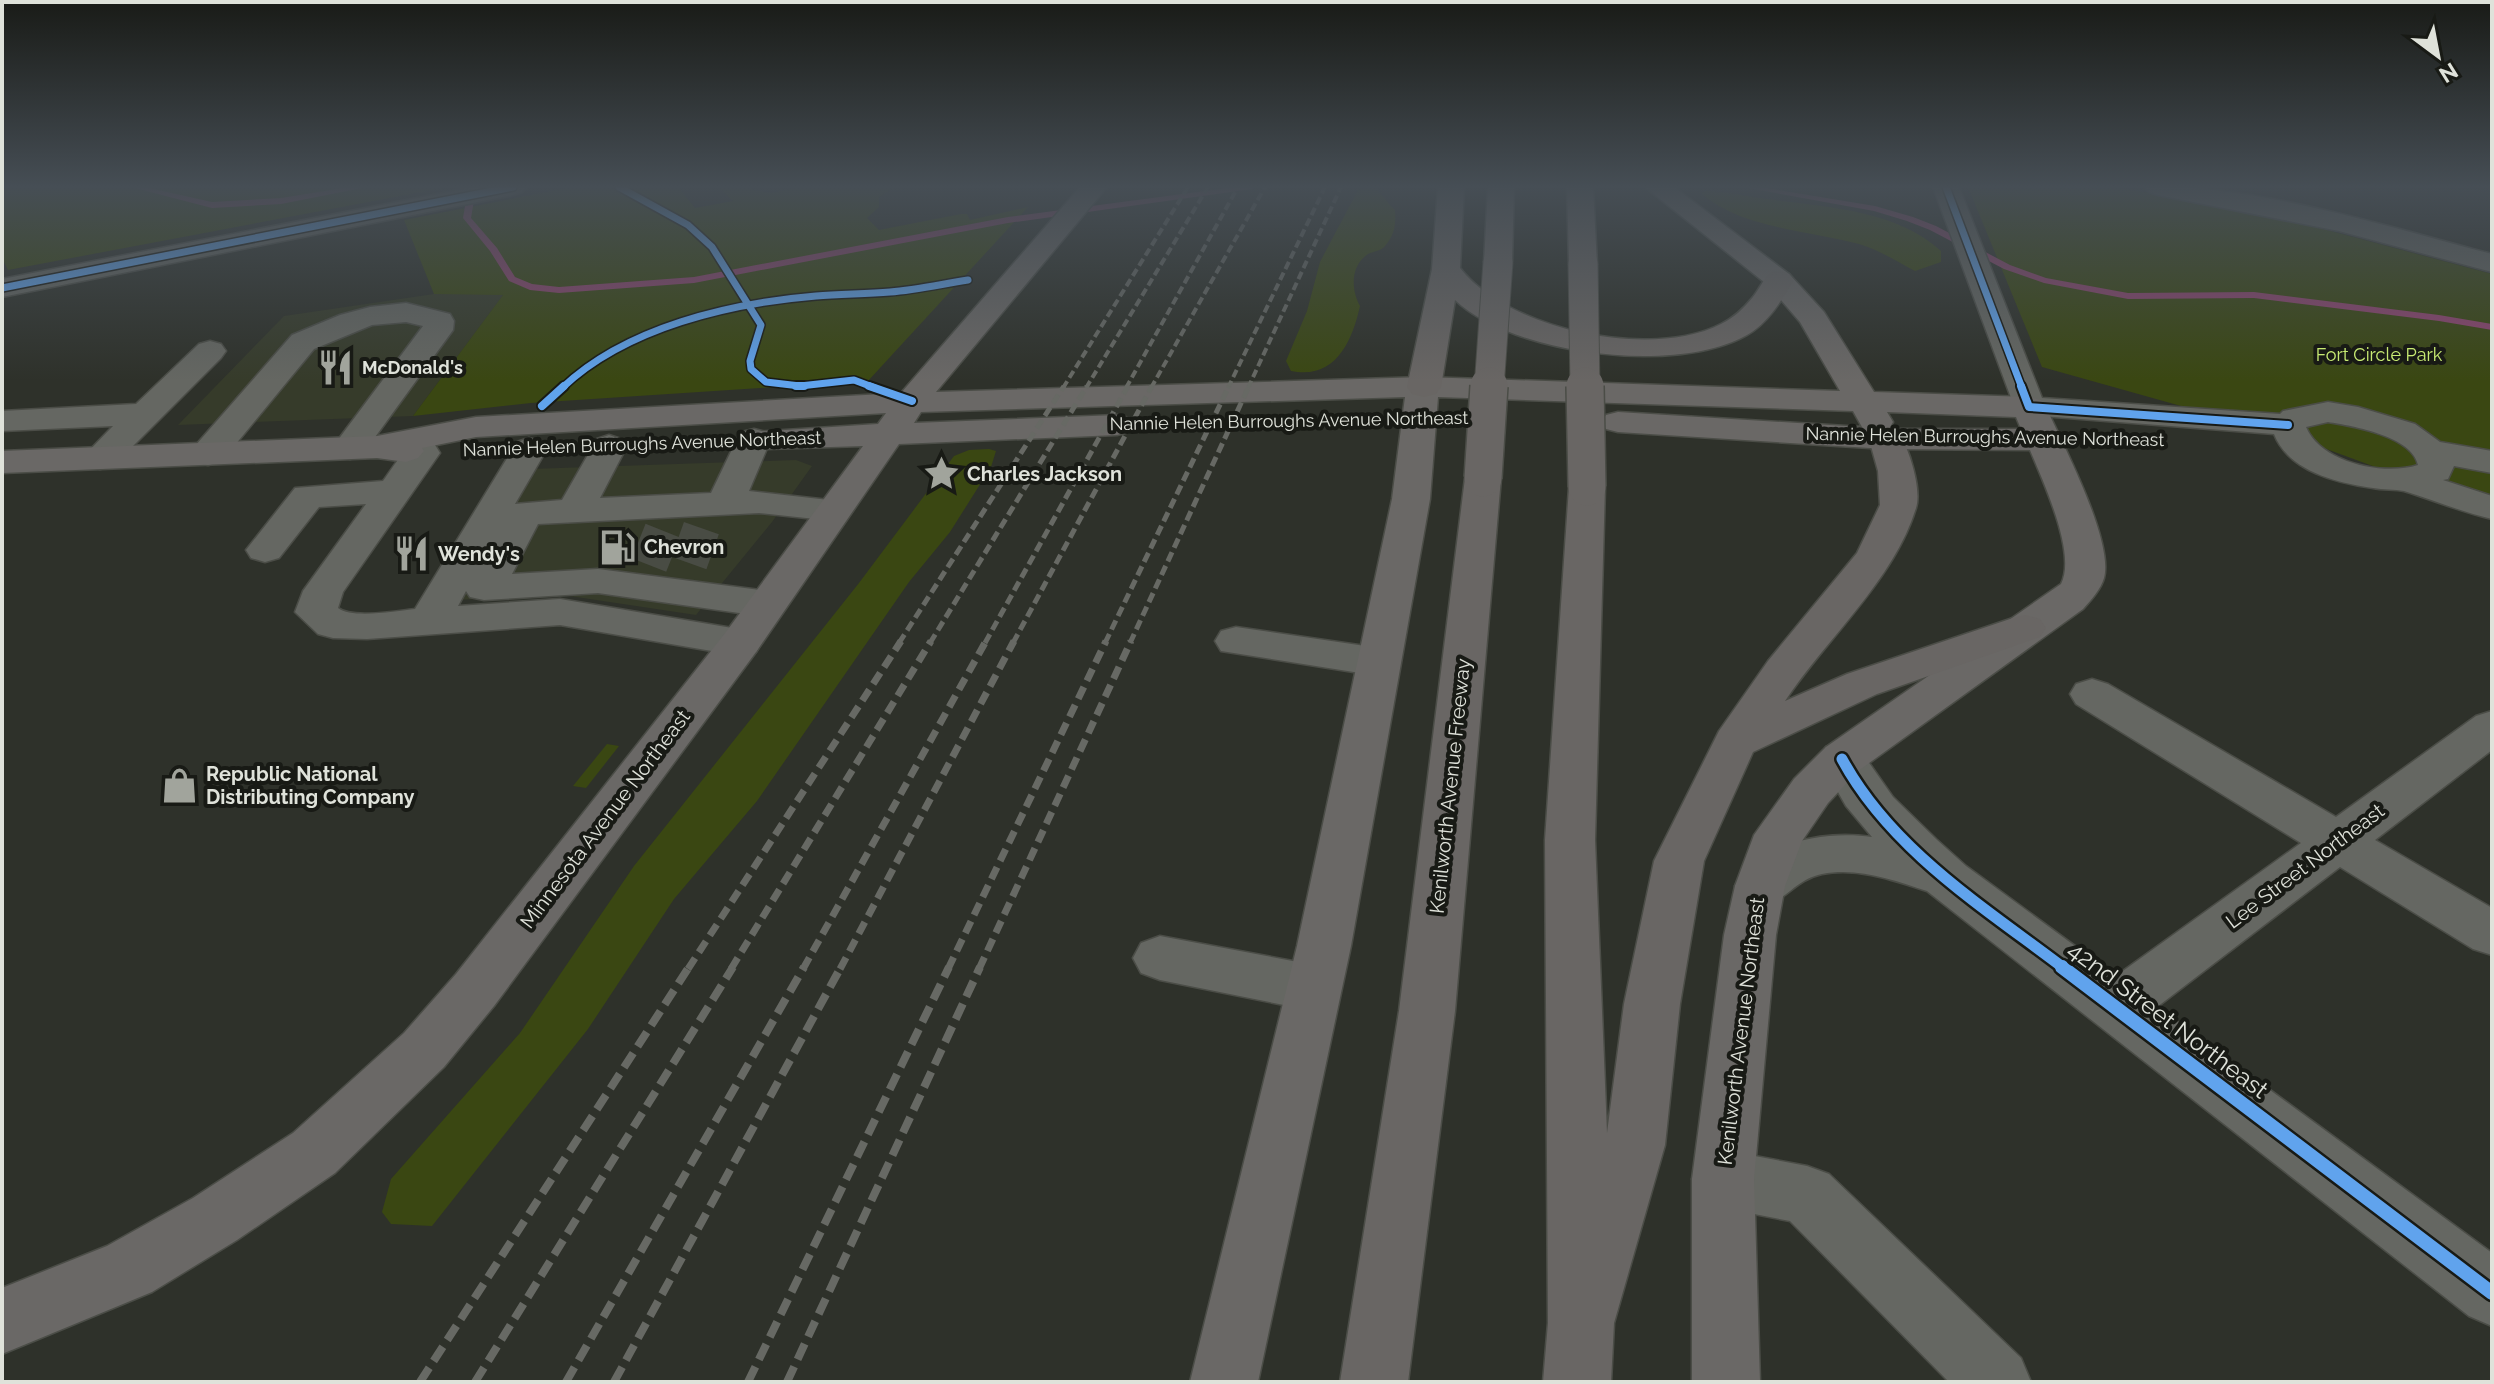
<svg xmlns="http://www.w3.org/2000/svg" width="2494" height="1384" font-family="Raleway,sans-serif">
<rect width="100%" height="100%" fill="#2e312a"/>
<!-- built -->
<g fill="#363b2a">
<polygon points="434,294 504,294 413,416 178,425 284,316"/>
<polygon points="796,460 812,466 772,522 696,615 563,595 454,600 531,469"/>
</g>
<!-- green -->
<g fill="#3a4712">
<polygon points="2,187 448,187 8,270 2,258"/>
<polygon points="572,187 678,187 695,208 733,201 718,187 750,187 754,190 771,193 801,187 895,187 879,197 879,207 867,218 879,230 961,214 967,214 970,220 1028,207 868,381 531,403 413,416 503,295 434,294 404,220"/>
<path d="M1373 187C1383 194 1386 202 1395 210 1396 224 1395 234 1385 246 1381 251 1374 251 1368 254 1350 266 1351 290 1360 306 1352 342 1335 380 1291 371L1286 361 1307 311 1320 262 1358 190Z"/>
<path d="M1968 187C2014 187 2062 182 2107 187 2239 202 2365 241 2492 274V510L2302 440 2042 367Z"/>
<path d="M1706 191C1727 191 1747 197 1767 199 1825 207 1895 209 1941 251V262L1915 271C1896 261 1879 250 1859 244 1808 230 1742 229 1701 193Z"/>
<polygon points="989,449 996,451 991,467 950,532 909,582 757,801 674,899 588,1029 432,1226 391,1224 382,1212 391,1179 520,1033 634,866 859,583 954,456 969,450"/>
<polygon points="607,744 619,746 586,788 573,786"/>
</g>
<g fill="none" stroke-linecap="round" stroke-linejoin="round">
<!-- stream -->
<g fill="#8e456f" fill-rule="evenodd">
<polygon points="131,187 145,187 212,202 281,198 349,187 367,187 281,204 212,208"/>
<polygon points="457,187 465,187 474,200 471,218 497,248 515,277 532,284 559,287 694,277 1008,217 1235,187 1256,187 1252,189 1008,223 694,283 559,293 530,290 509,281 490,251 463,218 466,200"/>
<polygon points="1743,187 1760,187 1875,206 1913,217 1936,226 2010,265 2046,278 2128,293 2254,292 2439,315 2492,324 2492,330 2439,321 2254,298 2128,299 2044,283 2004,269 1930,230 1907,221 1874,211"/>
</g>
<!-- minor-tunnel -->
<g stroke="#494c44" stroke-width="37" stroke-dasharray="37 19" stroke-linecap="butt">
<polyline points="689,563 705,518"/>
<polyline points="649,565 667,520"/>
</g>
<defs>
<g id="minor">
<polygon points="474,187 526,187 522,192 513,195 2,297 2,279"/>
<path d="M1933 187H1959L2042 398 2280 414 2283 411 2328 402 2358 407 2415 424 2440 442 2492 451V473L2454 466 2448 479 2443 480 2492 496V519C2462 512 2433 500 2404 491 2394 489 2383 490 2373 488 2338 483 2289 472 2274 434L2017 414ZM2328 422C2353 426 2412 436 2418 465 2384 476 2321 463 2306 427Z"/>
<path d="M2145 187C2255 184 2385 226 2492 254V272L2339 231 2158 195 2149 192Z"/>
<polygon points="406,303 450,314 454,321 453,330 362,455 350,459 338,455 332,448 423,326 406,322 372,325 314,349 221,462 208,465 195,462 190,454 195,446 292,335 340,315 370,307"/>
<polygon points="210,341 221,344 226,351 221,358 113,466 100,469 87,466 82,458 113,426 2,431 2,411 136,404 199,344"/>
<path d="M754 429 766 432 771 439 749 491 847 502 853 510 847 518 834 521 759 513 538 524 512 574 598 569 768 591 782 595 788 604 782 613 768 617 598 593 484 600 470 597 466 591 458 606 560 599 756 632 762 642 756 652 741 656 560 625 367 639 333 638 318 634 295 612 303 591 366 504 319 507 279 558 265 562 251 558 246 550 295 488 383 481C398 461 407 439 435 445L440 453 343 592 338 608C352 619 397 611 415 609L517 442 529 438 541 442 547 449 515 504 562 500 597 439 609 435 621 439 627 446 600 498 711 493 737 439 742 432Z"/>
<polygon points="1236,627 1379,648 1394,652 1400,662 1394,672 1379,676 1221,651 1215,641 1221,631"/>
<path d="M2092 679 2108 684 2336 817 2476 716 2492 711V750L2375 840 2492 908V955L2473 949 2340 867 2157 1007 2492 1253V1326L2469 1316 1927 891C1893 880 1858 867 1822 874 1785 882 1786 914 1742 900L1735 886C1758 842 1826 830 1872 837L1846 806 1819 759 1826 747 1842 743 1858 747 1893 797 1936 839 1966 866 2116 976 2301 843 2076 704 2070 694 2076 684Z"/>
<polygon points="1160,936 1314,965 1333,972 1341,988 1333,1004 1314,1011 1160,980 1141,973 1133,958 1141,943"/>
<polygon points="1723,1150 1807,1166 1829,1174 2021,1358 2031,1382 1949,1382 1790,1221 1723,1208 1701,1199 1692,1179 1701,1159"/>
</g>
<path id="major" d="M1080 187H1107L936 392 1424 377 1840 391 1800 322 1769 286 1645 187H1674L1789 274 1824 312 1874 392 2029 397 2041 400 2046 407C2062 443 2114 541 2104 578 2101 589 2091 600 2083 609L1858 771 1828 803 1802 841 1785 886 1776 935 1754 1179 1760 1382H1692V1179L1724 935 1735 886 1754 835 1794 779 1826 747 2061 584C2077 554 2043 481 2030 450L1886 449 1618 432 1606 429 1601 422 1606 415 1618 412 1862 427 1853 411 1438 397 1430 499 1351 946 1258 1382H1190L1297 946 1392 499 1405 397 921 412 914 423 1117 415 1129 418 1134 425 1129 432 1117 435 899 444 756 652 494 1006 444 1067 335 1173 237 1240 152 1292 2 1354V1288L107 1246 193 1198 293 1133 404 1033 456 974 726 632 863 446 766 449 754 446 749 439 754 432 878 424 886 413 476 437 422 448 424 451 418 458 406 462 377 458 2 473V451L377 436 476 417 901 393ZM1887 412 2016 417 2021 429H1889L1893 422Z"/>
<g id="highway">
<path d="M1438 187H1464L1460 268C1508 330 1651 360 1721 324 1734 318 1744 308 1753 297 1759 290 1764 277 1771 273 1778 270 1783 272 1789 274L1794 280C1781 301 1768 323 1747 335 1677 375 1513 355 1455 300L1441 387 1436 394 1424 397 1412 394 1407 387 1432 269Z"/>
<polygon points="1488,187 1514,187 1512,262 1508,268 1498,271 1488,268 1484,262"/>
<polygon points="1567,187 1593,187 1597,264 1593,270 1583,273 1573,270 1569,264"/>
<path d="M1886 429 1898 432C1909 447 1922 490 1916 508 1894 580 1826 639 1785 701L1847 674 2010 619 2025 615 2040 619 2046 628 2040 637 1877 694 1753 752 1704 861 1680 1004 1665 1145 1614 1323 1611 1382H1543L1548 1323 1545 840 1569 487 1574 479 1587 476 1600 479 1605 487 1595 840 1607 1133 1624 1004 1654 861 1719 731 1768 661 1857 553 1880 505 1878 471 1869 439 1874 432Z"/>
<polygon points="1483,467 1496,470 1501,478 1455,1011 1408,1382 1340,1382 1399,1011 1465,478 1470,470"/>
</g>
</defs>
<!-- minor casing -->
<use href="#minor" stroke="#4b4d47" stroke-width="3"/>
<!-- major casing -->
<use href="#major" stroke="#4b4d47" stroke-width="3"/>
<!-- highway casing -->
<use href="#highway" stroke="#4b4d47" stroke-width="3"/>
<!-- minor -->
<use href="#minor" fill="#656762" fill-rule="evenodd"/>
<!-- major -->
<use href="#major" fill="#6a6866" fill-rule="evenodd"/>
<!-- highway -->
<use href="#highway" fill="#696664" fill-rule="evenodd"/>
<!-- rail-far3 -->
<g stroke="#676964" stroke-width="4" stroke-dasharray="8 4" stroke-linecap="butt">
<polyline points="1063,388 1188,187"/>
<polyline points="1086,388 1208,187"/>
<polyline points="1126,388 1238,187"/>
<polyline points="1151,388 1265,187"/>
<polyline points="1228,388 1325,187"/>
<polyline points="1248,388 1341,187"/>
</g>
<!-- rail-far2 -->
<g stroke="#676964" stroke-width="5" stroke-dasharray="10 5" stroke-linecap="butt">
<polyline points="899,643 1064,386"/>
<polyline points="930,643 1087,386"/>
<polyline points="985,643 1128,386"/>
<polyline points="1013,643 1152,386"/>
<polyline points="1105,643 1229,386"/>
<polyline points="1130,643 1249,386"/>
</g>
<!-- rail-far1 -->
<g stroke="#676964" stroke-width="7" stroke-dasharray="13 7" stroke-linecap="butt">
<polyline points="688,969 901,641"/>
<polyline points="731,969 931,641"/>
<polyline points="803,969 986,641"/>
<polyline points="840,969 1014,641"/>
<polyline points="948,969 1106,641"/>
<polyline points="979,969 1131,641"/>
</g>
<!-- rail -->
<g stroke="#676964" stroke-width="8" stroke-dasharray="17 8" stroke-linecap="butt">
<polyline points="420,1382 689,967"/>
<polyline points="475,1382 733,967"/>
<polyline points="566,1382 804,967"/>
<polyline points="614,1382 841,967"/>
<polyline points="748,1382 949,967"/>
<polyline points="787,1382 980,967"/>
</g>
<defs>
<g id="highway-bridge-far1">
<polyline points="1583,264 1585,388"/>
<polyline points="1489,388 1498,262"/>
</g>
<g id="highway-bridge">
<polyline points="1585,386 1587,487"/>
<polyline points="1483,478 1489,386"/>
</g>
</defs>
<!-- highway-bridge-far1 casing -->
<use href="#highway-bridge-far1" stroke="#4b4d47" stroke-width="31" stroke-linecap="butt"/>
<!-- highway-bridge casing -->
<use href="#highway-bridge" stroke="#4b4d47" stroke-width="40" stroke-linecap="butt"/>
<!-- highway-bridge-far1 -->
<use href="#highway-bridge-far1" stroke="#696664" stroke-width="29"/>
<!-- highway-bridge -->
<use href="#highway-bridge" stroke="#696664" stroke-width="37"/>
<defs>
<g id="cycleway-far3">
<polyline points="619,187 688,225 712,247 761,325 750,361 751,369 766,382 800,386 854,380 875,388"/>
<polyline points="1946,187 2022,388"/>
<polyline points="2,288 513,187"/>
<path d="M562 388C626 327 731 303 816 296 841 294 865 294 890 292 916 290 942 284 968 280"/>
</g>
<g id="cycleway-far2">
<polyline points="796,386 804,386"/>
<polyline points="869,386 912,401"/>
<polyline points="2021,386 2029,407 2288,425"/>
<polyline points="542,406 564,386"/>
</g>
<path id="cycleway-far1" d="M1842 759C1891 850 1985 908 2065 969"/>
<polyline id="cycleway" points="2062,967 2492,1293"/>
</defs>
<!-- cycleway-far3 casing -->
<use href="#cycleway-far3" stroke="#181a15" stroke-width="10"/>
<!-- cycleway-far2 casing -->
<use href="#cycleway-far2" stroke="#181a15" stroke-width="12"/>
<!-- cycleway-far1 casing -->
<use href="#cycleway-far1" stroke="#181a15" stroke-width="16"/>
<!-- cycleway casing -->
<use href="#cycleway" stroke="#181a15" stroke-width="19"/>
<!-- cycleway-far3 -->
<use href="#cycleway-far3" stroke="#60a3ed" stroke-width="7"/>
<!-- cycleway-far2 -->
<use href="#cycleway-far2" stroke="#60a3ed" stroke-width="8"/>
<!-- cycleway-far1 -->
<use href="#cycleway-far1" stroke="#60a3ed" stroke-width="11"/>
<!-- cycleway -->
<use href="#cycleway" stroke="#60a3ed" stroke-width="14"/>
</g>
<!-- sky -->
<linearGradient id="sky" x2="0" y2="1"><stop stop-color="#191b17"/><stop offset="0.49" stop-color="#464e55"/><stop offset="1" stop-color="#464e55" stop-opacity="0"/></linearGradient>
<rect width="2494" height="381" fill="url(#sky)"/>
<!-- icons -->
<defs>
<symbol id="restaurant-bare" viewBox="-9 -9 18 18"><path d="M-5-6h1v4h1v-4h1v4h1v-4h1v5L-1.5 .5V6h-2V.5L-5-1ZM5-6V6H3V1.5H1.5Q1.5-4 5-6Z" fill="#a1a49c" stroke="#181a15" stroke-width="2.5" paint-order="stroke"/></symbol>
<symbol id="sight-bare" viewBox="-9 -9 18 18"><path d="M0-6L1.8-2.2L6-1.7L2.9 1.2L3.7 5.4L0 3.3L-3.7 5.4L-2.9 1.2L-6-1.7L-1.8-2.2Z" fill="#a1a49c" stroke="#181a15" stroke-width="2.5" paint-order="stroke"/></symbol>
<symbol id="fuel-bare" viewBox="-9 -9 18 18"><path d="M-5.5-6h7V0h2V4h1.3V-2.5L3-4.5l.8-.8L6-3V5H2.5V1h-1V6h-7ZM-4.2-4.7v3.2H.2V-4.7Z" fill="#a1a49c" stroke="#181a15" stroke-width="2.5" paint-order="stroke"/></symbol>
<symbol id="shop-bare" viewBox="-9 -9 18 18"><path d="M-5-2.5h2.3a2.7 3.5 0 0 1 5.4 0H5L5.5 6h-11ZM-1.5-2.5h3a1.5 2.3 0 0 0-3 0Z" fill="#a1a49c" stroke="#181a15" stroke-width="2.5" paint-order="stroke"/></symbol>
</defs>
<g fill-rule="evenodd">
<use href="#restaurant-bare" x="310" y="342" width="51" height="51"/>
<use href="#sight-bare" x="916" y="448" width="51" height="51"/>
<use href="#fuel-bare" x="592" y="522" width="51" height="51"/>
<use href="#restaurant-bare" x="386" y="528" width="51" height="51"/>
<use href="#shop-bare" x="154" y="760" width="51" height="51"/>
</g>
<g text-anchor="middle" stroke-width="8" stroke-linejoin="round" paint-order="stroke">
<!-- far-park labels -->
<g font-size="18" fill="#c8eb73" stroke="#181a15">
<text x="2379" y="361">Fort Circle Park</text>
</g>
<!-- far-poi labels -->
<g font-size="18" font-weight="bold" fill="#dfe2da" stroke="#181a15" text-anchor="start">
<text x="362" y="374">McDonald's</text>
</g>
<!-- far-street labels -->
<g font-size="18" fill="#dfe2da" stroke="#181a15">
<text transform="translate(1289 421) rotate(-1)" y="6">Nannie Helen Burroughs Avenue Northeast</text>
<text transform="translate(1985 437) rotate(1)" y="6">Nannie Helen Burroughs Avenue Northeast</text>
<text transform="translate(642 444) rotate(-2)" y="6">Nannie Helen Burroughs Avenue Northeast</text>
</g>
<!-- poi labels -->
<g font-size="20" font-weight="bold" fill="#dfe2da" stroke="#181a15" text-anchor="start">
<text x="967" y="481">Charles Jackson</text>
<text x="644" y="554">Chevron</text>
<text x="438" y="561">Wendy's</text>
<text x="206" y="781">Republic National<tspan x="206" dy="23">Distributing Company</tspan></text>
</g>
<!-- street labels -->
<g font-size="20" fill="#dfe2da" stroke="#181a15">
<text transform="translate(1450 786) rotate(-84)" y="7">Kenilworth Avenue Freeway</text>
<text transform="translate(605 819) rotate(-53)" y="7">Minnesota Avenue Northeast</text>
<text transform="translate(2305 866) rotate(-37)" y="7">Lee Street Northeast</text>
<text transform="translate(1741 1031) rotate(-83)" y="7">Kenilworth Avenue Northeast</text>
</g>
<!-- near-street labels -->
<g font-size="24" fill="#dfe2da" stroke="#181a15">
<text transform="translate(2168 1020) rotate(37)" y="8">42nd Street Northeast</text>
</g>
</g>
<!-- border -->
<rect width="2494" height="1384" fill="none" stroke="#dfe2da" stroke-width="8"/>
<!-- north arrow -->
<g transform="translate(2438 56) rotate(148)" stroke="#181a15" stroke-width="6" paint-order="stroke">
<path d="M0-6L14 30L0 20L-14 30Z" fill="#dfe2da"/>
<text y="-12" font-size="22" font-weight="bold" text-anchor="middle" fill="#dfe2da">N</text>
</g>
</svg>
